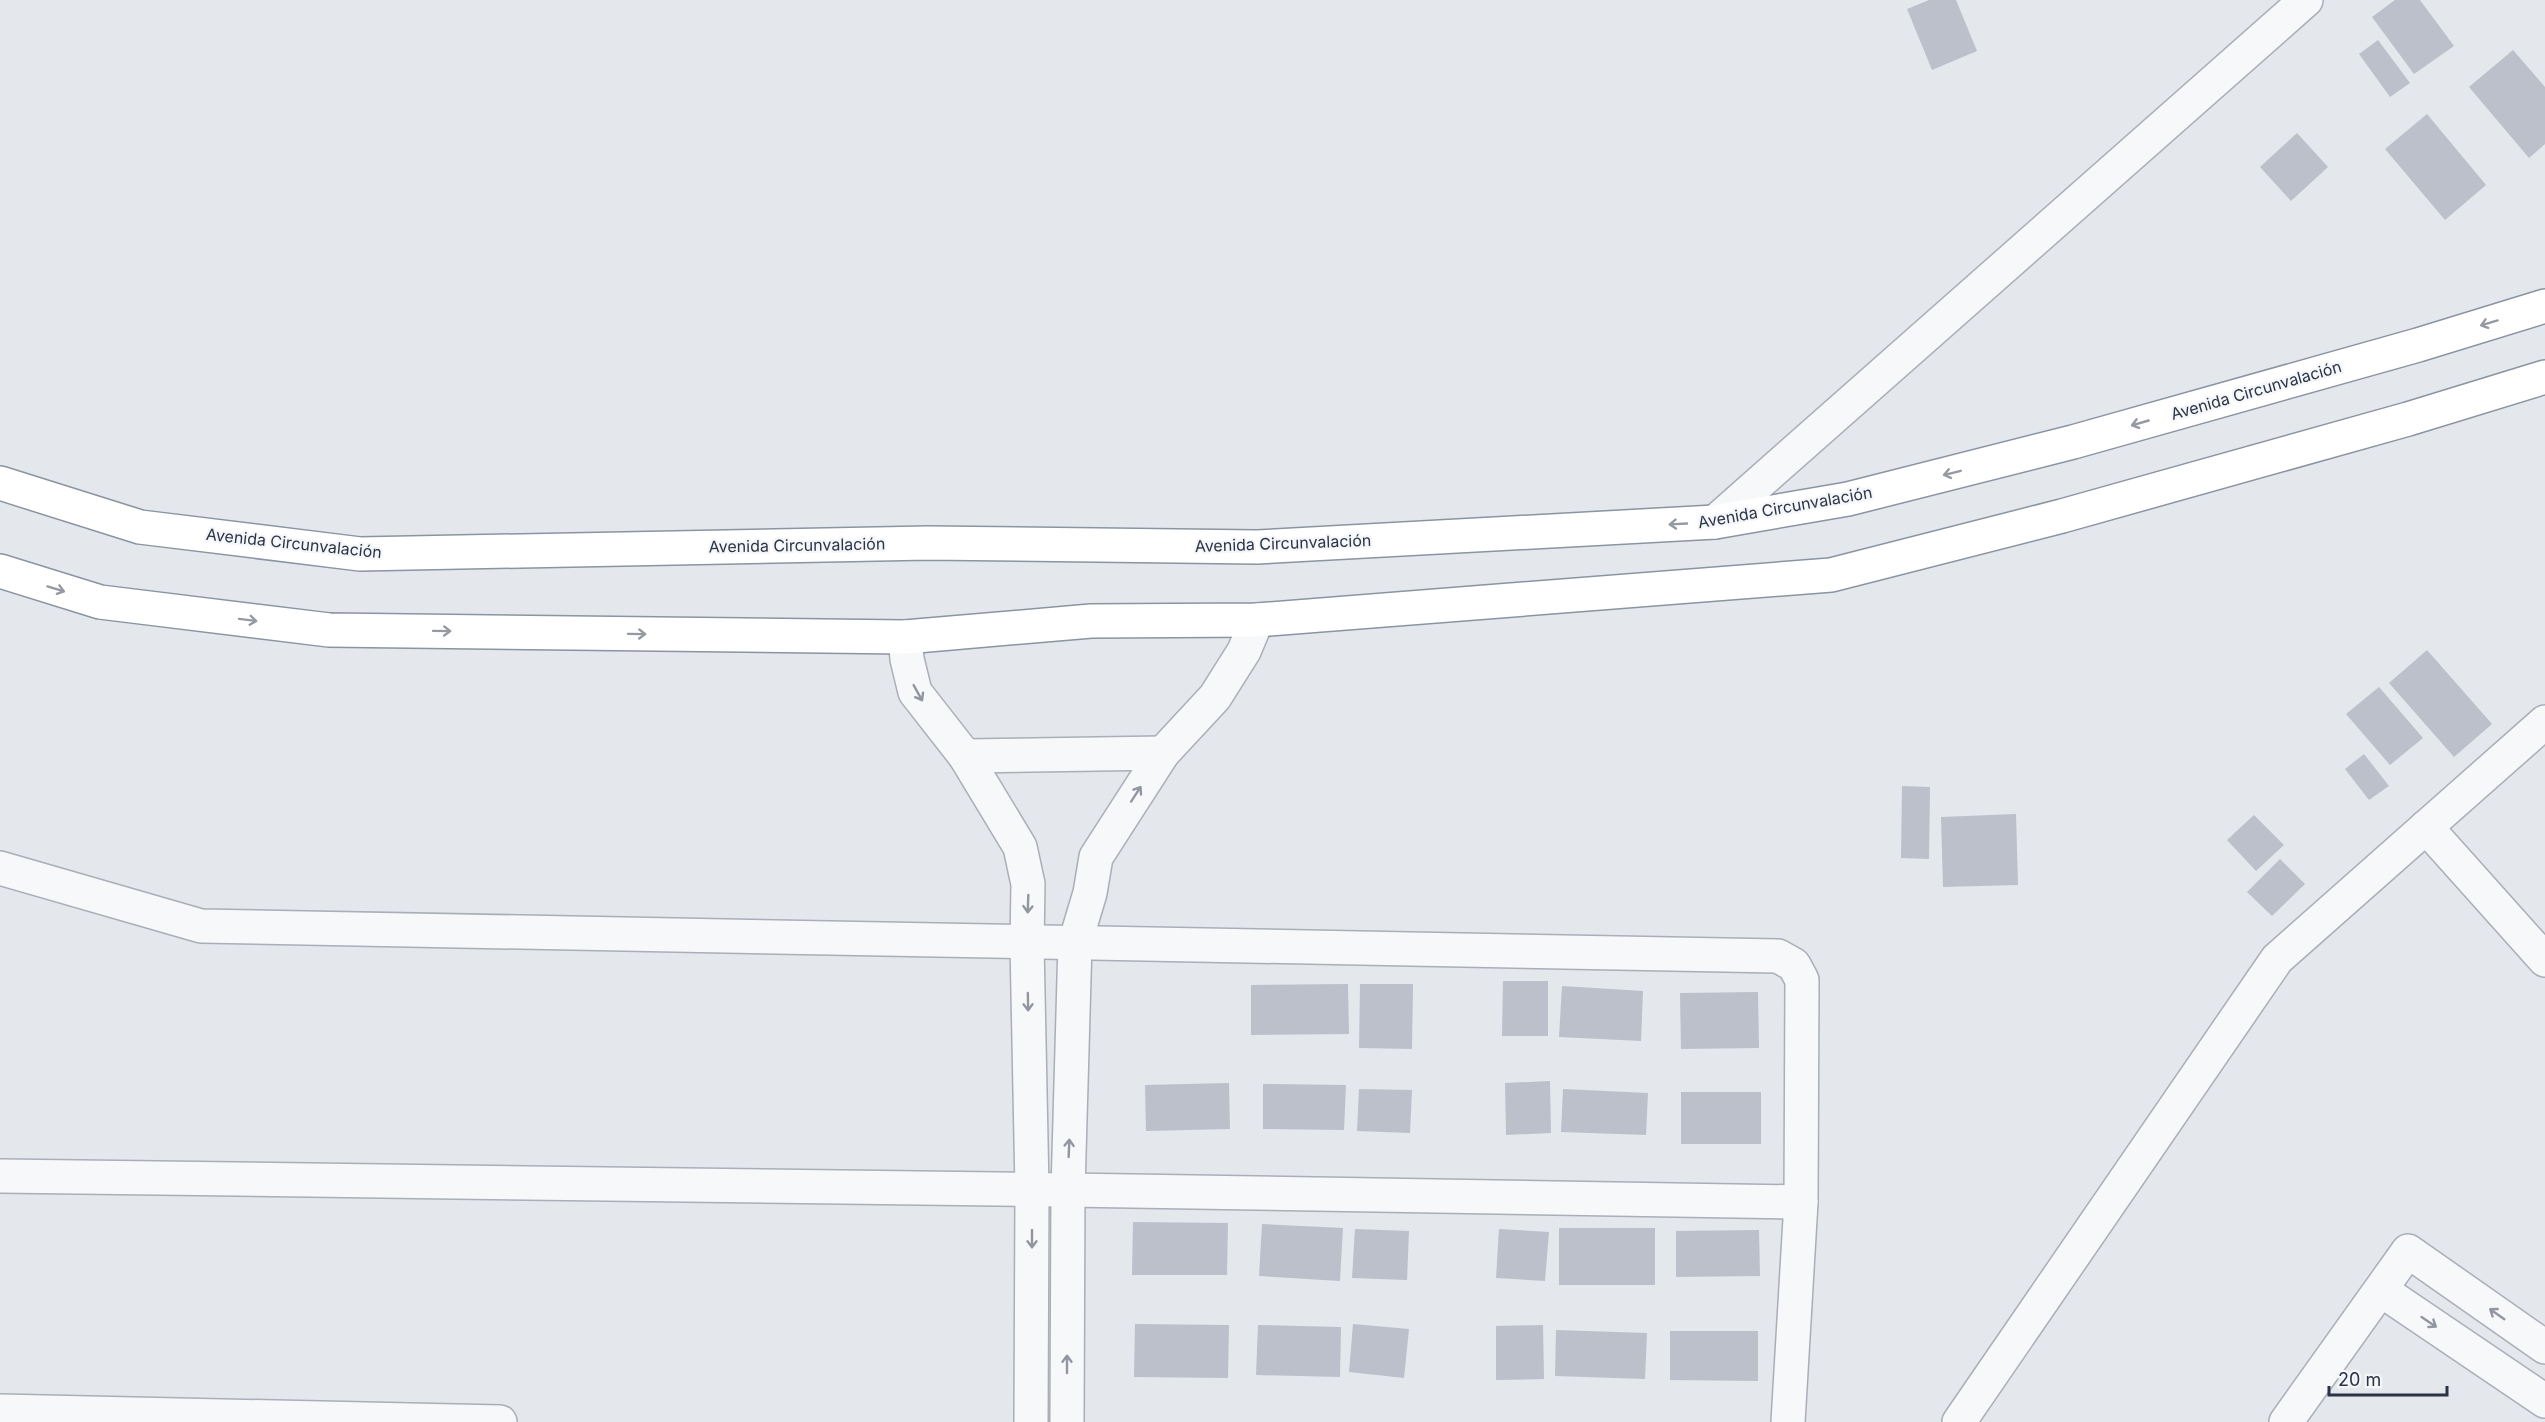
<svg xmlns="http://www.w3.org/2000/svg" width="2545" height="1422" font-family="Inter,sans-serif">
<rect width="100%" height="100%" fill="#e4e7ec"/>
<!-- building -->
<g fill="#bbc0ca">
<polygon points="1929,0 1956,0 1977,51 1932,70 1907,9"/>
<polygon points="2395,0 2420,0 2454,46 2414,74 2372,17"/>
<polygon points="2378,40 2410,83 2390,97 2359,54"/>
<polygon points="2513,50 2545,87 2545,144 2529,158 2469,87"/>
<polygon points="2427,114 2486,185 2445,220 2385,149"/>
<polygon points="2297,133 2328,167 2291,201 2260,167"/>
<polygon points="2427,650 2492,724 2454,757 2389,683"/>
<polygon points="2379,687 2423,738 2390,765 2346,714"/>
<polygon points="2364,754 2389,786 2369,800 2345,769"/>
<polygon points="1902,786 1930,787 1929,859 1901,858"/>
<polygon points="2016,814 2018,885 1943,887 1941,817"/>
<polygon points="2254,815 2284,845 2256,871 2227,840"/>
<polygon points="2280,859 2305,884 2272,916 2247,892"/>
<polygon points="1503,981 1548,981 1548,1036 1502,1036"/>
<polygon points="1348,984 1349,1034 1251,1035 1251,985"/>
<polygon points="1360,984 1413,984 1412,1049 1359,1048"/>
<polygon points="1562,986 1643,991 1641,1041 1559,1037"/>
<polygon points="1758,992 1759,1048 1681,1049 1680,993"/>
<polygon points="1550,1081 1551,1133 1506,1135 1505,1083"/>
<polygon points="1229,1083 1230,1129 1146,1131 1145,1085"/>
<polygon points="1263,1084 1346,1085 1344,1130 1263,1129"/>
<polygon points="1359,1089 1412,1090 1410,1133 1357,1131"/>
<polygon points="1563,1089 1648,1093 1646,1135 1561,1132"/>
<rect x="1681" y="1092" width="80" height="52"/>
<polygon points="1133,1222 1228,1223 1227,1275 1132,1275"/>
<polygon points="1262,1224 1343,1228 1340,1281 1259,1276"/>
<rect x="1559" y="1228" width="96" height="57"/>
<polygon points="1355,1229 1409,1231 1407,1280 1352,1278"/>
<polygon points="1499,1229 1549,1232 1545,1281 1496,1278"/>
<polygon points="1759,1230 1760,1276 1676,1277 1676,1231"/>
<polygon points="1135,1324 1229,1325 1228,1378 1134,1377"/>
<polygon points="1353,1324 1409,1329 1404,1378 1349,1372"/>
<polygon points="1258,1325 1341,1327 1340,1377 1256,1375"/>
<polygon points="1543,1325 1544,1379 1496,1380 1496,1326"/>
<polygon points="1556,1330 1647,1333 1645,1379 1555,1376"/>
<polygon points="1670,1331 1758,1331 1758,1381 1670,1380"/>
</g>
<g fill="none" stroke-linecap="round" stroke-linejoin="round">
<defs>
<g id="minor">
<polyline points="1715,522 2306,0"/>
<polyline points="905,637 907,659 915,692 965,756 1020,847 1028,884 1027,944 1032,1189 1031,1422"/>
<polyline points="965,756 1163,753"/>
<polyline points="2426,827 2545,960"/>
<polyline points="0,868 201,926 1778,956 1794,965 1802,980 1801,1202 1788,1422"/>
<polyline points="0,1176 1068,1190 1801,1202"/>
<polyline points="2381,1290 2545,1401"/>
<polyline points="0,1411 500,1422"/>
<polyline points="1067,1422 1068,1190 1075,943 1090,893 1096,857 1163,753 1215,697 1244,651 1257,620"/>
<polyline points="1959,1422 2277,959 2545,722"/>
<polyline points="2286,1422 2408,1251 2545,1347"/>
</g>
<g id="highway">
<polyline points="0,483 140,527 360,554 928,543 1257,547 1715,522 1848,499 2073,442 2418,345 2545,306"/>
<polyline points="0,571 100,602 329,630 905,637 1091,621 1257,620 1831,575 2062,516 2408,419 2545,377"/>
</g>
</defs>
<!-- minor casing -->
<use href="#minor" stroke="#a9aeb7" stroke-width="36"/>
<!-- highway casing -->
<use href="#highway" stroke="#8b94a3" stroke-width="36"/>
<!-- minor -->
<use href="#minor" stroke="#f7f8fa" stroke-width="33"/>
<!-- highway -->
<use href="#highway" stroke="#fff" stroke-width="33"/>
</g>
<!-- one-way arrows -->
<defs><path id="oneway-shaft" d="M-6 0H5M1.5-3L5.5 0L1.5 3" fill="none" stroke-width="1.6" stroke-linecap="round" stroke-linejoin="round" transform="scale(1.5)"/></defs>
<g stroke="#959aa2">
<use href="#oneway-shaft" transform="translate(2489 323) rotate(163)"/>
<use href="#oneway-shaft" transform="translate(2140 423) rotate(164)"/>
<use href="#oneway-shaft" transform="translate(1952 473) rotate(166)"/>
<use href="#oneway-shaft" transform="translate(1678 524) rotate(177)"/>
<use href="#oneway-shaft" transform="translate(56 589) rotate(17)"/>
<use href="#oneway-shaft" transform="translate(248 620) rotate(7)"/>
<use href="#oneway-shaft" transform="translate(442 631) rotate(1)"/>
<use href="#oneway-shaft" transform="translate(637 634) rotate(1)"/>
</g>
<g stroke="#9196a0">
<use href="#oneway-shaft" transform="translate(918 693) rotate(61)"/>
<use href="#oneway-shaft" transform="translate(1136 794) rotate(-57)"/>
<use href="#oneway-shaft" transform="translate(1028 904) rotate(92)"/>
<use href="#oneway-shaft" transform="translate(1028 1002) rotate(89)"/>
<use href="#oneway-shaft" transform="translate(1069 1148) rotate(-88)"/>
<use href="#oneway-shaft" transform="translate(1032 1239) rotate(90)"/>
<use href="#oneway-shaft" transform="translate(2497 1314) rotate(-145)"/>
<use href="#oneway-shaft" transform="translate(2429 1322) rotate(34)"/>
<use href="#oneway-shaft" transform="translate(1067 1364) rotate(-90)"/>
</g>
<g text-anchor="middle" stroke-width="4.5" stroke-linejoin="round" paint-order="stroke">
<!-- street labels -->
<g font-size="16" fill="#2b3445" stroke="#f4f6f9">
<text transform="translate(2256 390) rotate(-16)" y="6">Avenida Circunvalación</text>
<text transform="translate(1785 507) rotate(-10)" y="6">Avenida Circunvalación</text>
<text transform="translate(294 543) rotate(6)" y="6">Avenida Circunvalación</text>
<text transform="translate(1283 543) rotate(-2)" y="6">Avenida Circunvalación</text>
<text transform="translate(797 545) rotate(-1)" y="6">Avenida Circunvalación</text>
</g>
</g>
<!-- scale -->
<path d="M2329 1386v9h118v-9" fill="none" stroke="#2b3445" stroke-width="3"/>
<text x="2338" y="1386" font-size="18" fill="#2b3445" stroke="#f4f6f9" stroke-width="4.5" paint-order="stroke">20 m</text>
</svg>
